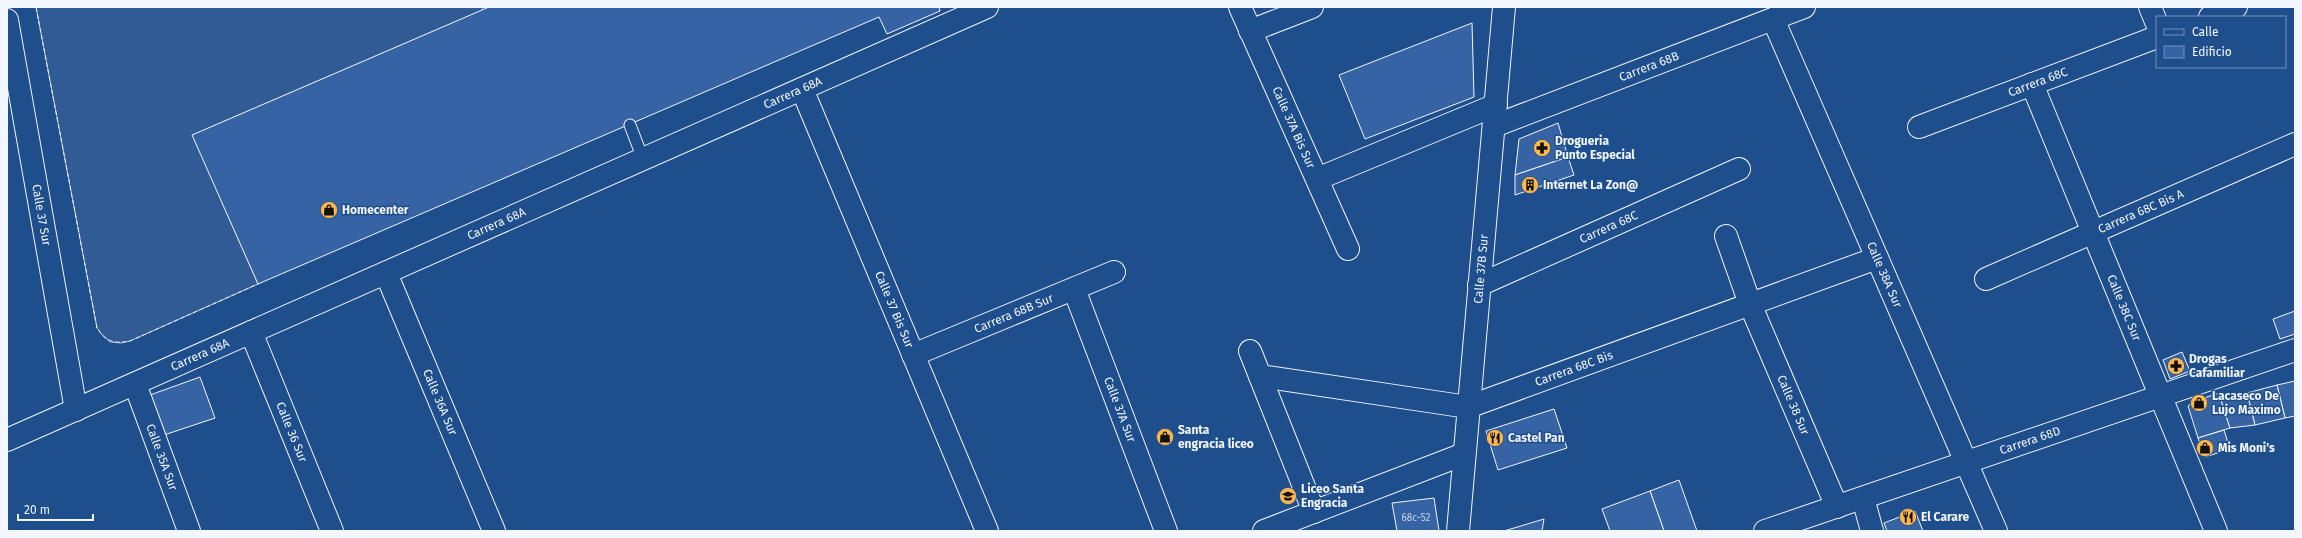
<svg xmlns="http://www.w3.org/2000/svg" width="2302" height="538" font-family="'Fira Sans',sans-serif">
<rect width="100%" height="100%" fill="#1f4e8c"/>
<!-- parking -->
<polygon fill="#305b95" stroke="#a8bbd7" points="36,7 482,7 483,10 193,135 258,284 130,341 121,343 110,342 103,336 97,328"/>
<!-- building -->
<g fill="#3563a3" stroke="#f2f6ff">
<polygon points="489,7 939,7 940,11 887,34 879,17 258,284 192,135"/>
<polygon points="1472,23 1474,97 1365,139 1339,75"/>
<polygon points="1558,123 1568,157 1515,175 1519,139"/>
<polygon points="1568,157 1574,175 1515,195 1515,175"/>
<polygon points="2295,311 2295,334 2280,339 2273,319"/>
<polygon points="2182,352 2190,371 2170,379 2163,360"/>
<polygon points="200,377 215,418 164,435 150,395"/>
<polygon points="2295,381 2295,416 2285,418 2277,385"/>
<polygon points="2277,385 2285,418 2255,425 2247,393"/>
<polygon points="2219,393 2230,428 2198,438 2188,406 2192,402"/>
<polygon points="2247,393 2255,425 2230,428 2221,400"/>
<polygon points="1554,409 1567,448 1498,470 1486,431"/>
<polygon points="2224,430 2230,449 2205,457 2198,438"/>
<polygon points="1679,480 1697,531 1664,531 1650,491"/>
<polygon points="1650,491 1664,531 1610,531 1602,509"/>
<polygon points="1434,498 1439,531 1397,531 1392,503"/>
<polygon points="1915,511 1923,531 1887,531 1884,523"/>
<polygon points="1544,519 1542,531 1504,531"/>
</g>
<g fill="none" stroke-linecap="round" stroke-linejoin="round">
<defs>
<polyline id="service" points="630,125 643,159"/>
<g id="minor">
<path id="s1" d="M1240 7 1348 249"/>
<polyline points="2150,7 2157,24"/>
<polyline points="2210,17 2236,7"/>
<path id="s2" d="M1773 19 1996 531"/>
<polyline points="1250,31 1312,7"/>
<path id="s3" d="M2032 84 2216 531"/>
<path id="s4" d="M802 89 987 531"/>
<path id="s5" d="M1494 126 1804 7"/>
<path id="s6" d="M1919 127 2157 37"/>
<polyline points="1317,179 1496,105"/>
<path id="s7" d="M1726 236 1750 304 1837 507"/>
<path id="s8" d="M386 273 494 531"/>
<path id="s9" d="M1986 279 2295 144"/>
<path id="s10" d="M1479 285 1739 169"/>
<path id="s11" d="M1074 289 1166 531"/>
<path id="s12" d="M251 332 332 531"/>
<polyline points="1250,351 1314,512"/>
<path id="s13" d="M913 355 1114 272"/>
<path id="s14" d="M1260 376 1468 407 1877 258"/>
<path id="s15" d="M135 384 189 531"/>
<polyline points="1863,498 1872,531"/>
<polyline points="1264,531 1464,454"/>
</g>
<g id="tertiary">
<path id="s16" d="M7 20 76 410"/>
<path id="s17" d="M7 440 987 7"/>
<path id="s18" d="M1458 531 1504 7"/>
<path id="s19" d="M1765 531 2295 350"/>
</g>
</defs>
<!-- service casing -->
<use href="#service" stroke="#f2f6ff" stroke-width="13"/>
<!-- minor casing -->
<use href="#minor" stroke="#f2f6ff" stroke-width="24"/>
<!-- tertiary casing -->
<use href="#tertiary" stroke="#f2f6ff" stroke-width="24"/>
<!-- service -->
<use href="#service" stroke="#1f4e8c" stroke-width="11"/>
<!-- minor -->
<use href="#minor" stroke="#1f4e8c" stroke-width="22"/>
<!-- tertiary -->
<use href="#tertiary" stroke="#1f4e8c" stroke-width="22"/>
<!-- fence -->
<path stroke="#f2f6ff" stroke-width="1" stroke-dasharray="5 2" stroke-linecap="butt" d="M36 7 97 328C106 342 115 344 130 341L258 284"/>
</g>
<!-- icons -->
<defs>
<symbol id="pharmacy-disc" viewBox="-11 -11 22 22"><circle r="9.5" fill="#ffb74d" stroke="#1f4e8c"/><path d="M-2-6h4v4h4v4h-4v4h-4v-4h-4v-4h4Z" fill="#111"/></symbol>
<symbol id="building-disc" viewBox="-11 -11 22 22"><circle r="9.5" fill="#ffb74d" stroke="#1f4e8c"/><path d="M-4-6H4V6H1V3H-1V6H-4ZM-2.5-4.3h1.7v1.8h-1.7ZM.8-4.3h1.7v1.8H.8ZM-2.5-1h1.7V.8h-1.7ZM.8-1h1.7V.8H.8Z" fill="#111"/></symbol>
<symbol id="shop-disc" viewBox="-11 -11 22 22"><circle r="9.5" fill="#ffb74d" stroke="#1f4e8c"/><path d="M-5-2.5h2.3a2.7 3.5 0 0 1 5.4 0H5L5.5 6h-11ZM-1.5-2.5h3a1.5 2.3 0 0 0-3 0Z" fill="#111"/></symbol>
<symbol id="restaurant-disc" viewBox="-11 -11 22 22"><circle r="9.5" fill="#ffb74d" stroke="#1f4e8c"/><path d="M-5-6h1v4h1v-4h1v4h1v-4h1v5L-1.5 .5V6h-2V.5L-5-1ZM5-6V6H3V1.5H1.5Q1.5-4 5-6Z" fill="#111"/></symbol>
<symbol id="school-disc" viewBox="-11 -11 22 22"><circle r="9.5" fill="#ffb74d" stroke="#1f4e8c"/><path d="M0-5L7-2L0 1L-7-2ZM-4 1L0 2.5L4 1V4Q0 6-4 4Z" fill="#111"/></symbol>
</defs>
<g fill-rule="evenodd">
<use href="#pharmacy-disc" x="1532" y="138" width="20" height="20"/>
<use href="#building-disc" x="1520" y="175" width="20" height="20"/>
<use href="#shop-disc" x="319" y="200" width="20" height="20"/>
<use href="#pharmacy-disc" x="2166" y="356" width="20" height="20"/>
<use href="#shop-disc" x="2189" y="393" width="20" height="20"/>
<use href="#shop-disc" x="1155" y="427" width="20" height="20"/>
<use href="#restaurant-disc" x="1485" y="428" width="20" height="20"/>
<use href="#shop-disc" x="2195" y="438" width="20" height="20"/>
<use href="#school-disc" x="1278" y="486" width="20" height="20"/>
<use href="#restaurant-disc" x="1898" y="507" width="20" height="20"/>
</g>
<g text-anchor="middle" stroke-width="3" stroke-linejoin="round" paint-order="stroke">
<!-- number labels -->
<g font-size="10" fill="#c3d1e8">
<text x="1416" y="521">68c-52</text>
</g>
<!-- street labels -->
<g font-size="12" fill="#f2f6ff" stroke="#1f4e8c">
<text dy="4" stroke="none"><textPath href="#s5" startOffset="166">Carrera 68B</textPath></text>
<text dy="4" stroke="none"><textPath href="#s6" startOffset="127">Carrera 68C</textPath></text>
<text dy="4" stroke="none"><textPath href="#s17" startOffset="859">Carrera 68A</textPath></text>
<text dy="4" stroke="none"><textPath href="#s1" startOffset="132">Calle 37A Bis Sur</textPath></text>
<text dy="4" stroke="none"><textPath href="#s9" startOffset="169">Carrera 68C Bis A</textPath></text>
<text dy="4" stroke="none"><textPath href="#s16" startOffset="198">Calle 37 Sur</textPath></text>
<text dy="4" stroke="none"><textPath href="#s17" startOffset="535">Carrera 68A</textPath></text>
<text dy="4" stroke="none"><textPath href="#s10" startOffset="142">Carrera 68C</textPath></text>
<text dy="4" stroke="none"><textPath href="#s18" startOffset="263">Calle 37B Sur</textPath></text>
<text dy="4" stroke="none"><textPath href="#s2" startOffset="279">Calle 38A Sur</textPath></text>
<text dy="4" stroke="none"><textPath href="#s3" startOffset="242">Calle 38C Sur</textPath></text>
<text dy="4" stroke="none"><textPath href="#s4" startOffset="239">Calle 37 Bis Sur</textPath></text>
<text dy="4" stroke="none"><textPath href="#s13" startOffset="109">Carrera 68B Sur</textPath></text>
<text dy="4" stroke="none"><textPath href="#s17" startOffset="211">Carrera 68A</textPath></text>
<text dy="4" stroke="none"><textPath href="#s14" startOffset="323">Carrera 68C Bis</textPath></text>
<text dy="4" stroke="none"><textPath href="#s8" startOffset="140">Calle 36A Sur</textPath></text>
<text dy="4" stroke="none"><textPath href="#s7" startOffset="182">Calle 38 Sur</textPath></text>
<text dy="4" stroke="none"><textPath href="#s11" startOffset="129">Calle 37A Sur</textPath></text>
<text dy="4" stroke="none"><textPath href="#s12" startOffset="108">Calle 36 Sur</textPath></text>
<text dy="4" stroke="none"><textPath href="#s19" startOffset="280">Carrera 68D</textPath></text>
<text dy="4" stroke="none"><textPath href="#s15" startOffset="78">Calle 35A Sur</textPath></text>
</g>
<!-- poi labels -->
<g font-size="12" font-weight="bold" fill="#f2f6ff" stroke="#1f4e8c" text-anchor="start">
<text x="1555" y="145">Drogueria<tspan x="1555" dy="14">Punto Especial</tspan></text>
<text x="1543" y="189">Internet La Zon@</text>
<text x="342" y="214">Homecenter</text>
<text x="2189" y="363">Drogas<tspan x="2189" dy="14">Cafamiliar</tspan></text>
<text x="2212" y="400">Lacaseco De<tspan x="2212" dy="14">Lujo Maximo</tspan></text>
<text x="1178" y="434">Santa<tspan x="1178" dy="14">engracia liceo</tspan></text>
<text x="1508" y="442">Castel Pan</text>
<text x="2218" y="452">Mis Moni's</text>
<text x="1301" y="493">Liceo Santa<tspan x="1301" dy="14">Engracia</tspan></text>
<text x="1921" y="521">El Carare</text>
</g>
</g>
<!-- border -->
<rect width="2302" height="538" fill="none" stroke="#f2f6ff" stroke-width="16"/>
<!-- legend -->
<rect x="2156" y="16" width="130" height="52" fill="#1f4e8c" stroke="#7391ba"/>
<rect x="2164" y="29" width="20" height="6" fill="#1f4e8c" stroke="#7391ba"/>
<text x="2192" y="36" font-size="12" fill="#f2f6ff">Calle</text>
<rect x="2164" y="46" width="20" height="12" fill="#3563a3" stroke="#7391ba"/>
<text x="2192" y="56" font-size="12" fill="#f2f6ff">Edificio</text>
<!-- scale -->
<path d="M18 514v6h75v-6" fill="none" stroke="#f2f6ff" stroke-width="2"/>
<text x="24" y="514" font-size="12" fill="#f2f6ff" stroke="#1f4e8c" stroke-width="3" paint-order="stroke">20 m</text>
</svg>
